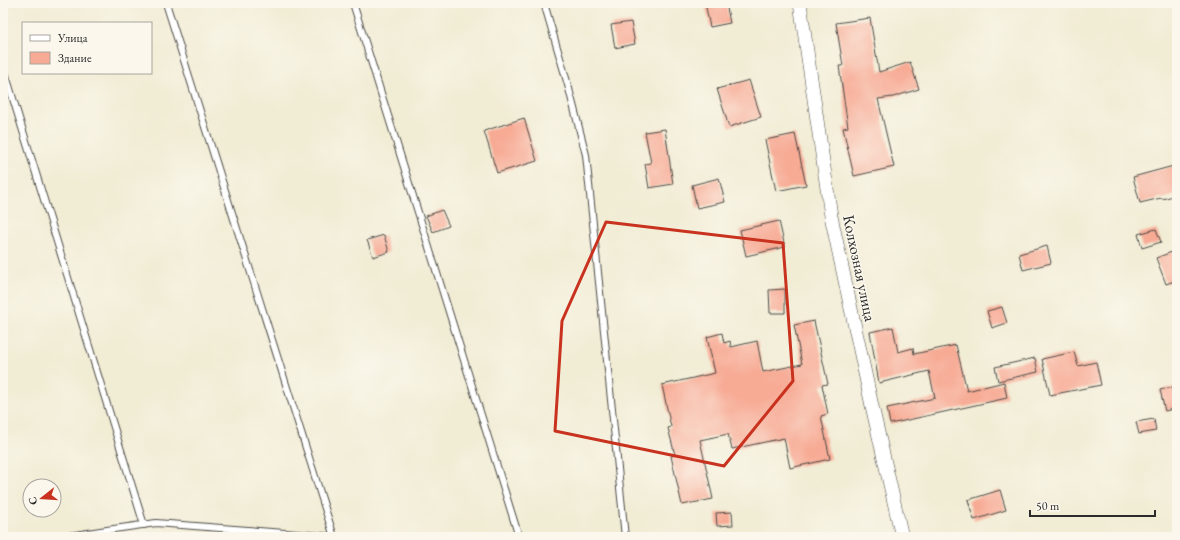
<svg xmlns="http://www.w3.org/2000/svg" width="1180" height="540" font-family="'EB Garamond',serif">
<rect width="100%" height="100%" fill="#fbf7ec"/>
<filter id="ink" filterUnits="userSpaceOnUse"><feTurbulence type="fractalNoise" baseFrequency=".025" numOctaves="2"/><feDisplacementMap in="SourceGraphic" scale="8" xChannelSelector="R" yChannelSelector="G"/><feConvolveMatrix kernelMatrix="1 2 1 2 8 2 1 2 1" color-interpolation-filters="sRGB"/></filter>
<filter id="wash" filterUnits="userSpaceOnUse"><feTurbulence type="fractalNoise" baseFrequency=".012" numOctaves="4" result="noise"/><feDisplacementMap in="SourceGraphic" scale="16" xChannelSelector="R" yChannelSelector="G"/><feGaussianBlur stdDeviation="0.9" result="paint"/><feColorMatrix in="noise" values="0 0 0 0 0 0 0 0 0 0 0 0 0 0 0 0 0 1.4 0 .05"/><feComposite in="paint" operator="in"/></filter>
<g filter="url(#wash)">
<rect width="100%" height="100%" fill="#f1ecd4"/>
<g id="blocks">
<!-- building -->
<g fill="#f7aa94">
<polygon points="705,3 726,3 730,23 710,27"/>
<polygon points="870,18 879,72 910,62 919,89 893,97 878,99 894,167 854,176 843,128 848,127 839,66 843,66 836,23"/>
<polygon points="631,22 635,44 615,48 611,25"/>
<polygon points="749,80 761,117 729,127 717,89"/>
<polygon points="524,118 537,161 497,173 484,131"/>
<polygon points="665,129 673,184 649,188 645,164 651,163 645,132"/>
<polygon points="795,134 806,185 776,191 765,140"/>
<polygon points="1177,165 1177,195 1162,199 1161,198 1140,203 1133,177"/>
<polygon points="719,178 725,202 697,208 692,185"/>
<polygon points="442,210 449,226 433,232 426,216"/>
<polygon points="779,221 785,247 746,256 740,230"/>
<polygon points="1156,229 1161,242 1142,248 1138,234"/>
<polygon points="384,235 389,252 373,257 367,240"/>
<polygon points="1047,246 1051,263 1023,270 1019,254"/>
<polygon points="1177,250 1177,280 1166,284 1156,258"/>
<polygon points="785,289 785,313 770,313 769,290"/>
<polygon points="1002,307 1007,323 992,328 987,311"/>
<polygon points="814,321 828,384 822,385 828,414 821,416 830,459 790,468 784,438 732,449 728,434 700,440 713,499 682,505 671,456 675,455 668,428 671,427 662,385 715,373 707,337 722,333 724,343 730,341 731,347 757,341 763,372 802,364 794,325"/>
<polygon points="893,327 898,352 913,348 914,354 956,345 967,391 1004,382 1007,398 890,424 887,408 935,398 929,371 879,383 870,332"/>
<polygon points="1074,352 1078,366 1096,362 1101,385 1050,395 1042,359"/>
<polygon points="1035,358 1038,372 998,381 995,367"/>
<polygon points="1177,386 1177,408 1165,411 1160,390"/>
<polygon points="1154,419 1156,431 1139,434 1136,422"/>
<polygon points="1000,490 1006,510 974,520 968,500"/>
<polygon points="732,512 733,525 717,526 716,513"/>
</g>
</g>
</g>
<g filter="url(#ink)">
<use href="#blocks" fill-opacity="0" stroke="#494844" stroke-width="1"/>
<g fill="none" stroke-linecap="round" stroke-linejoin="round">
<defs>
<g id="service">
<polyline points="166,3 334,537"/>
<polyline points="353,3 519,537"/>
<polyline points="544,3 568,85 586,155 625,537"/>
<polyline points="3,66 144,525"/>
<polyline points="62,537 107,530 156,523 337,537"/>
</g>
<polyline id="minor" points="800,3 831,216 872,406 902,537"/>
</defs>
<!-- service casing -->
<use href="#service" stroke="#494844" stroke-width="8"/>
<!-- minor casing -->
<use href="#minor" stroke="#494844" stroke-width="14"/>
<!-- service -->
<use href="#service" stroke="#fff" stroke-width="6"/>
<!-- minor -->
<use href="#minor" stroke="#fff" stroke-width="13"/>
</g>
</g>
<!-- marked area -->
<path fill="none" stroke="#c8321e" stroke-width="3" stroke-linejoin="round" d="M606 222 783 243 793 381 724 466 555 431 562 321Z"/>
<g text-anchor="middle" stroke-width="3" stroke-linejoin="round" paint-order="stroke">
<!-- street labels -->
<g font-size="16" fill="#2b2b2b" stroke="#fbf7ec">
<text transform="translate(860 268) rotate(78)" y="6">Колхозная улица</text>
</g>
</g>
<!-- margin -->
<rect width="1180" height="540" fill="none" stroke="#fbf7ec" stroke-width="16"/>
<!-- legend -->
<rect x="22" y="22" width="130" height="52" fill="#fbf7ec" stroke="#a8a59f"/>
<rect x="30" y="35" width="20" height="6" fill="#ffffff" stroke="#a8a59f"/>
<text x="58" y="42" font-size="12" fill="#2b2b2b">Улица</text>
<rect x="30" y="52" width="20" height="12" fill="#f7aa94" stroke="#a8a59f"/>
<text x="58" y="62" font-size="12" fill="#2b2b2b">Здание</text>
<!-- north arrow -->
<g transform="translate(42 498) rotate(253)"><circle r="19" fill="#fbf7ec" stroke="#a8a59f"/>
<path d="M0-3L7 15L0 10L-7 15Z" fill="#c8321e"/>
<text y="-6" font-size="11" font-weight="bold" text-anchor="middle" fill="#2b2b2b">С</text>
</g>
<!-- scale -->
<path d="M1030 510v6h125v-6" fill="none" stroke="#2b2b2b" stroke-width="2"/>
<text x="1036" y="510" font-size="12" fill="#2b2b2b" stroke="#fbf7ec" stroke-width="3" paint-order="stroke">50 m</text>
</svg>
